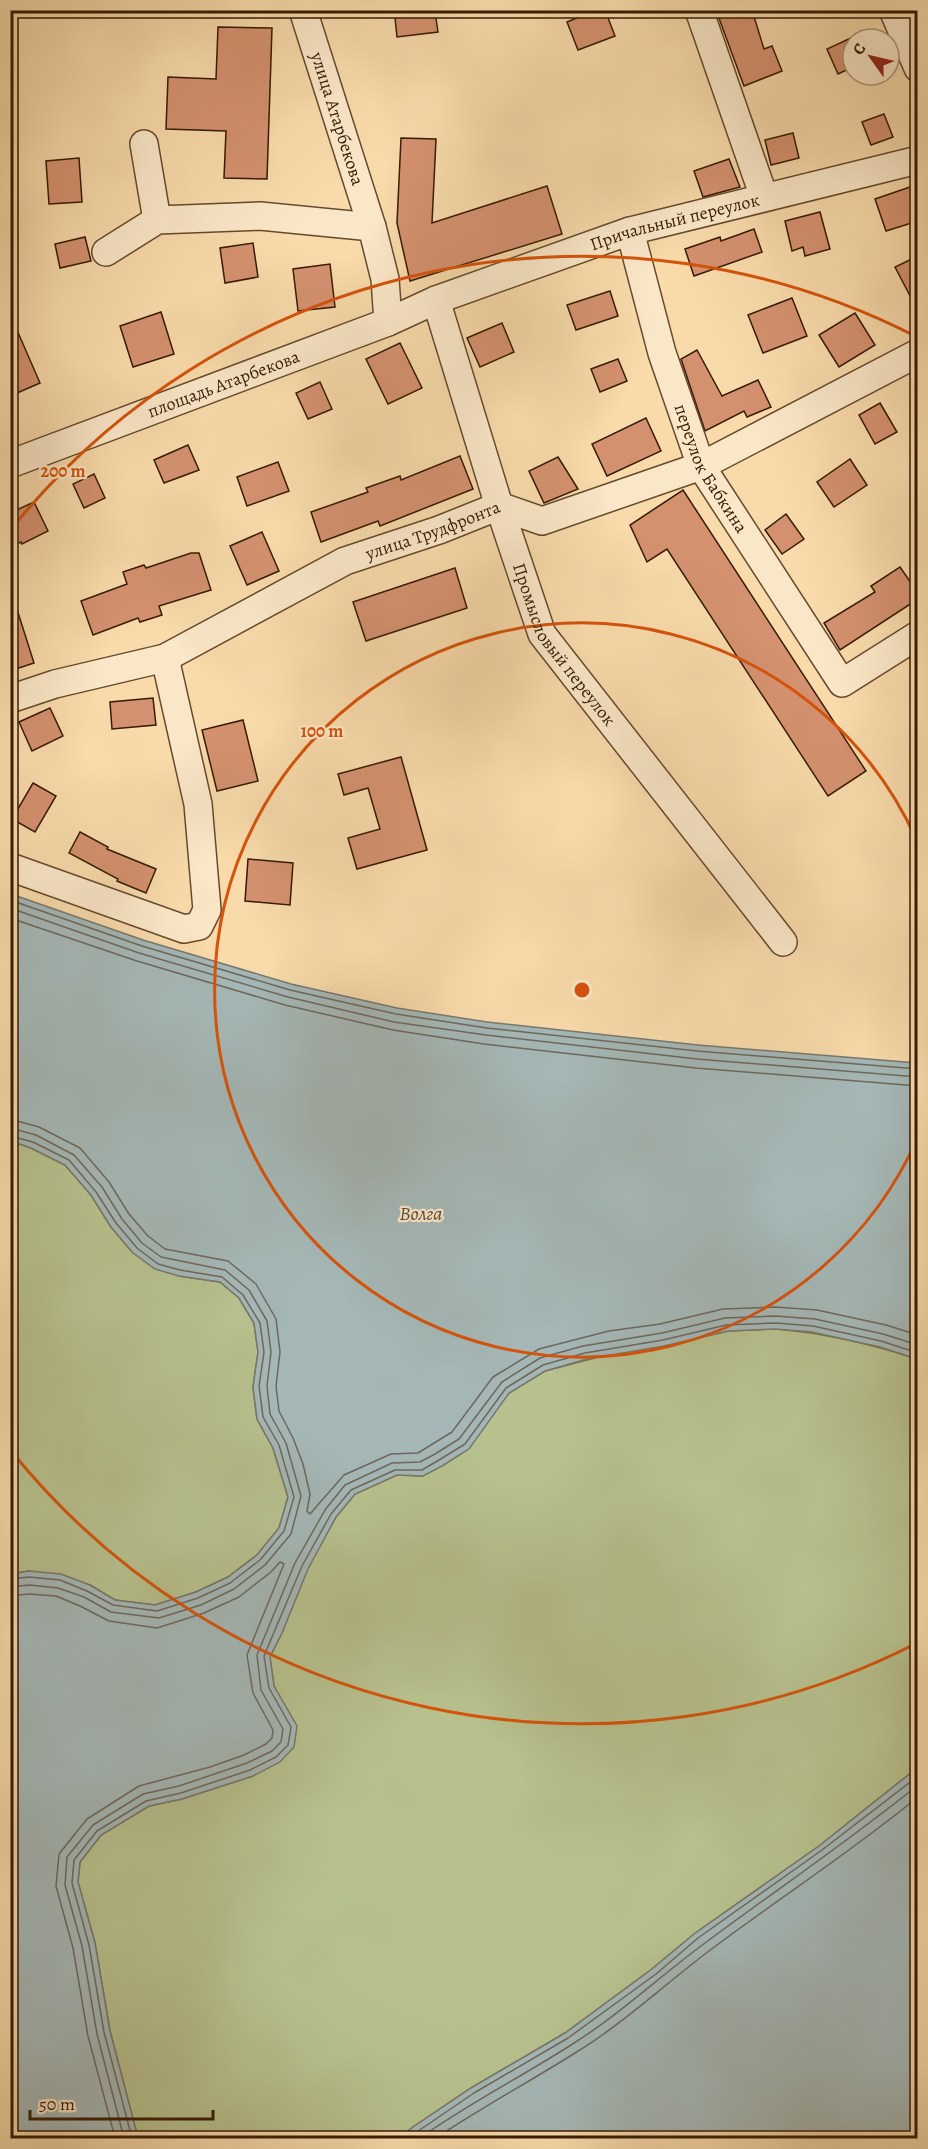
<svg xmlns="http://www.w3.org/2000/svg" width="928" height="2149" font-family="Alegreya,serif">
<rect width="100%" height="100%" fill="#f8daab"/>
<filter id="stains"><feTurbulence type="fractalNoise" baseFrequency=".00333" numOctaves="4"/><feColorMatrix values="0 0 0 0 .2 0 0 0 0 .09 0 0 0 0 .02 0 0 0 .5 -.17"/></filter>
<radialGradient id="worn" r=".72"><stop offset=".6" stop-color="#630" stop-opacity="0"/><stop offset="1" stop-color="#630" stop-opacity=".3"/></radialGradient>
<!-- green -->
<g fill="#b7c18e" stroke="#766e48" stroke-width="1.5">
<polygon points="11,1141 31,1148 65,1165 91,1195 111,1227 133,1253 179,1276 220,1282 239,1298 254,1323 258,1352 253,1387 257,1419 273,1448 288,1497 279,1528 257,1555 228,1577 196,1592 155,1605 115,1600 90,1585 29,1571 11,1574"/>
<path d="M776 1329C825 1333 871 1344 917 1359V1768L819 1846 694 1934 652 1969 565 2033 471 2088 413 2127 399 2138H138L110 2031 95 1943 78 1882 80 1862 101 1835 149 1806 182 1799 253 1776 284 1705 274 1686 270 1657 282 1633 307 1569 336 1517 355 1494 397 1475 423 1476 492 1415 509 1393 545 1371 614 1353 664 1346 728 1331Z"/>
</g>
<!-- water -->
<g fill="#a4b7b6" stroke="#78786e" stroke-width="1.5">
<polygon points="11,894 143,940 291,984 397,1008 487,1022 698,1045 917,1063 917,1359 880,1347 812,1332 776,1329 728,1331 664,1346 587,1359 545,1371 509,1393 469,1449 442,1466 423,1476 397,1475 355,1494 336,1517 308,1569 282,1633 270,1657 274,1686 297,1726 294,1747 280,1762 253,1776 182,1799 149,1806 101,1835 80,1862 78,1882 95,1943 110,2031 138,2138 11,2138 11,1574 29,1571 61,1574 90,1585 115,1600 155,1605 196,1592 228,1577 257,1555 279,1528 288,1497 273,1448 257,1419 253,1387 258,1352 254,1323 239,1298 220,1282 179,1276 155,1269 133,1253 111,1227 91,1195 65,1165 31,1148 11,1141"/>
<polygon points="917,1768 917,2138 399,2138 413,2127 471,2088 565,2033 652,1969 694,1934 819,1846"/>
</g>
<g fill="none" stroke-linecap="round" stroke-linejoin="round">
<!-- shore -->
<g stroke="#6d685c" stroke-width="1.5">
<polyline points="10,900 142,946 290,990 396,1014 487,1028 697,1051 918,1069"/>
<polyline points="10,908 139,953 288,997 394,1022 486,1035 697,1059 918,1077"/>
<polyline points="10,918 137,961 285,1005 393,1030 484,1044 696,1068 918,1086"/>
<polyline points="10,1119 39,1127 80,1148 109,1182 129,1214 148,1236 165,1249 228,1261 256,1284 276,1319 280,1352 276,1386 279,1411 293,1438 303,1464 310,1494 307,1511 310,1514 344,1475 391,1454 418,1453 452,1432 493,1377 539,1349 609,1331 660,1324 723,1309 775,1307 817,1310 886,1325 918,1335"/>
<polyline points="10,1128 36,1135 74,1155 102,1187 122,1219 142,1243 161,1257 225,1270 249,1290 267,1321 271,1352 267,1386 270,1414 286,1443 301,1496 291,1534 265,1565 234,1589 201,1605 159,1618 111,1612 84,1597 58,1588 29,1585 10,1587"/>
<polyline points="10,1136 33,1142 69,1160 96,1192 116,1223 137,1248 158,1264 180,1270 222,1277 243,1295 260,1323 264,1352 259,1386 263,1417 279,1445 294,1497 284,1531 260,1560 230,1583 198,1598 157,1611 113,1605 87,1591 60,1580 29,1577 10,1579"/>
<polyline points="10,1596 29,1594 56,1596 80,1606 109,1621 157,1628 204,1613 239,1597 271,1572 280,1562 284,1564 247,1655 253,1693 273,1730 272,1738 266,1744 244,1755 210,1767 139,1786 87,1819 59,1854 56,1886 73,1948 88,2036 115,2138"/>
<polyline points="124,2138 97,2034 82,1946 65,1885 67,1857 93,1825 143,1794 179,1786 247,1763 272,1751 281,1742 283,1729 261,1690 257,1655 295,1563 325,1510 345,1485 392,1463 420,1462 435,1454 459,1439 502,1382 540,1358 583,1346 662,1333 725,1318 776,1316 815,1319 883,1334 918,1345"/>
<polyline points="132,2138 104,2032 89,1945 72,1883 74,1860 97,1831 146,1801 181,1793 250,1770 276,1757 288,1745 291,1727 269,1688 264,1656 302,1566 331,1514 351,1490 395,1470 422,1470 439,1460 465,1444 506,1388 543,1365 585,1353 663,1340 726,1325 776,1323 813,1326 881,1341 918,1353"/>
<polyline points="408,2138 474,2093 568,2038 656,1974 698,1938 822,1850 918,1776"/>
<path d="M420 2138C468 2104 521 2077 571 2045 619 2015 660 1976 705 1943 776 1890 849 1841 918 1785"/>
<path d="M436 2138C481 2108 529 2082 575 2053 623 2024 665 1984 709 1951 778 1899 851 1852 918 1797"/>
</g>
</g>
<!-- building -->
<g fill="#d49170" stroke="#361a03" stroke-width="1.5">
<polygon points="596,10 605,10 615,36 578,50 567,22"/>
<polygon points="716,10 752,10 764,49 772,46 782,71 744,86"/>
<polygon points="435,12 438,32 397,37 395,18"/>
<polygon points="218,27 272,28 267,179 224,178 226,131 166,129 168,77 216,79"/>
<polygon points="853,37 853,67 838,74 827,49"/>
<polygon points="884,114 893,137 871,145 862,122"/>
<polygon points="793,133 799,158 771,165 765,140"/>
<polygon points="401,138 436,139 432,223 547,186 562,234 410,281 397,223"/>
<polygon points="79,158 82,202 49,204 46,161"/>
<polygon points="729,159 740,187 703,197 694,171"/>
<polygon points="910,187 918,210 918,221 886,231 875,199"/>
<polygon points="820,212 830,249 805,256 803,247 792,251 785,221"/>
<polygon points="754,229 762,252 694,276 685,249 720,237 721,241"/>
<polygon points="85,237 91,261 60,268 55,244"/>
<polygon points="253,243 258,277 225,283 220,248"/>
<polygon points="918,256 918,311 895,267"/>
<polygon points="330,264 335,307 298,311 293,269"/>
<polygon points="610,291 618,316 576,330 567,305"/>
<polygon points="792,298 807,336 763,353 748,315"/>
<polygon points="161,312 174,354 133,367 120,326"/>
<polygon points="855,313 875,345 839,367 819,335"/>
<polygon points="10,314 40,383 10,396"/>
<polygon points="502,323 514,352 480,367 467,338"/>
<polygon points="400,343 422,388 388,404 366,359"/>
<polygon points="697,350 722,396 758,380 771,407 747,417 744,411 705,431 681,359"/>
<polygon points="618,359 627,381 600,392 591,369"/>
<polygon points="320,382 332,409 308,419 296,393"/>
<polygon points="880,403 897,432 875,444 859,415"/>
<polygon points="646,418 661,451 607,476 592,444"/>
<polygon points="188,445 199,470 164,483 154,460"/>
<polygon points="460,456 473,489 380,526 378,521 321,542 311,512 368,492 366,488 400,476 401,480"/>
<polygon points="558,457 578,489 544,503 529,471"/>
<polygon points="850,459 867,485 834,507 817,482"/>
<polygon points="278,462 289,491 247,506 237,477"/>
<polygon points="94,474 105,498 84,508 73,484"/>
<polygon points="683,490 866,771 828,796 667,549 647,562 630,525"/>
<polygon points="34,502 48,531 22,544 21,542 10,547 10,513"/>
<polygon points="786,514 804,539 782,554 765,530"/>
<polygon points="262,532 279,571 247,585 230,546"/>
<polygon points="191,553 199,553 211,590 159,606 162,615 140,622 138,618 93,635 81,601 127,584 123,572 144,565 146,568"/>
<polygon points="900,567 918,593 918,599 840,650 824,623 875,592 871,586"/>
<polygon points="455,568 467,608 366,641 353,602"/>
<polygon points="15,603 34,663 10,671 10,604"/>
<polygon points="153,698 156,725 112,729 110,702"/>
<polygon points="50,708 63,736 32,751 19,722"/>
<polygon points="243,720 258,781 217,791 202,730"/>
<polygon points="401,757 427,850 357,869 348,838 380,829 368,788 344,795 338,774"/>
<polygon points="33,783 56,796 35,832 12,819"/>
<polygon points="80,832 108,847 107,849 156,869 146,893 117,881 118,879 69,853"/>
<polygon points="248,859 293,863 290,905 245,901"/>
</g>
<g fill="none" stroke-linecap="round" stroke-linejoin="round">
<defs>
<g id="minor">
<path id="s1" d="M303 10 372 227 385 279 388 322"/>
<polyline points="699,10 764,197"/>
<polyline points="893,10 918,68"/>
<polyline points="144,144 157,220"/>
<path id="s2" d="M630 231 662 353 701 466 842 683 918 635"/>
<polyline points="106,252 157,220 260,216 372,227"/>
<path id="s3" d="M436 300 499 506 542 634 783 942"/>
<path id="s4" d="M10 464 388 322 436 300 630 231 918 160"/>
<path id="s5" d="M10 699 55 684 165 658 345 561 439 530 499 506 542 521 701 466 918 353"/>
<polyline points="10,867 184,929 199,926 207,910 198,804 165,658"/>
</g>
</defs>
<!-- minor casing -->
<use href="#minor" stroke="#664a2d" stroke-width="30"/>
<!-- minor -->
<use href="#minor" stroke="#fae7c8" stroke-width="27"/>
</g>
<!-- distance rings -->
<g fill="none" stroke="#d6530b" stroke-width="3">
<path d="M917 1139A367 367 0 1 1 917 841"/>
<path d="M915 1644A734 734 0 0 1 12 1452M12 528A734 734 0 0 1 915 336"/>
</g>
<g text-anchor="middle" stroke-width="4.5" stroke-linejoin="round" paint-order="stroke">
<!-- street labels -->
<g font-size="18" fill="#361a03" stroke="#fae7c8">
<text dy="6" stroke="none"><textPath href="#s1" startOffset="114">улица Атарбекова</textPath></text>
<text dy="6" stroke="none"><textPath href="#s4" startOffset="708">Причальный переулок</textPath></text>
<text dy="6" stroke="none"><textPath href="#s4" startOffset="228">площадь Атарбекова</textPath></text>
<text dy="6" stroke="none"><textPath href="#s2" startOffset="252">переулок Бабкина</textPath></text>
<text dy="6" stroke="none"><textPath href="#s5" startOffset="458">улица Трудфронта</textPath></text>
<text dy="6" stroke="none"><textPath href="#s3" startOffset="370">Промысловый переулок</textPath></text>
</g>
<!-- water labels -->
<g font-size="20" font-style="italic" fill="#574939" stroke="#fae7c8">
<text x="421" y="1220">Волга</text>
</g>
</g>
<circle cx="582" cy="990" r="9" fill="#d6530b" stroke="#fae7c8" stroke-width="3"/>
<g font-size="18" text-anchor="middle" font-weight="bold" fill="#d6530b" stroke="#fae7c8" stroke-width="4.5" stroke-linejoin="round" paint-order="stroke">
<text x="63" y="477">200 m</text>
<text x="322" y="737">100 m</text>
</g>
<!-- margin -->
<rect width="928" height="2149" fill="none" stroke="#f8daab" stroke-width="36"/>
<rect x="12" y="12" width="904" height="2125" fill="none" stroke="#361a03" stroke-width="3"/>
<rect x="18" y="18" width="892" height="2113" fill="none" stroke="#361a03" stroke-width="1.5"/>
<!-- north arrow -->
<g transform="translate(871 57) rotate(304)"><circle r="28" fill="#fae7c8" stroke="#ac9579" stroke-width="1.5"/>
<path d="M0-4.5L10 22L0 15L-10 22Z" fill="#8f2418"/>
<text y="-9" font-size="16" font-weight="bold" text-anchor="middle" fill="#361a03">С</text>
</g>
<!-- scale -->
<path d="M30 2110v9h183v-9" fill="none" stroke="#361a03" stroke-width="3"/>
<text x="39" y="2110" font-size="18" fill="#361a03" stroke="#fae7c8" stroke-width="4.5" paint-order="stroke">50 m</text>
<rect width="100%" height="100%" filter="url(#stains)"/>
<rect width="100%" height="100%" fill="url(#worn)"/>
</svg>
